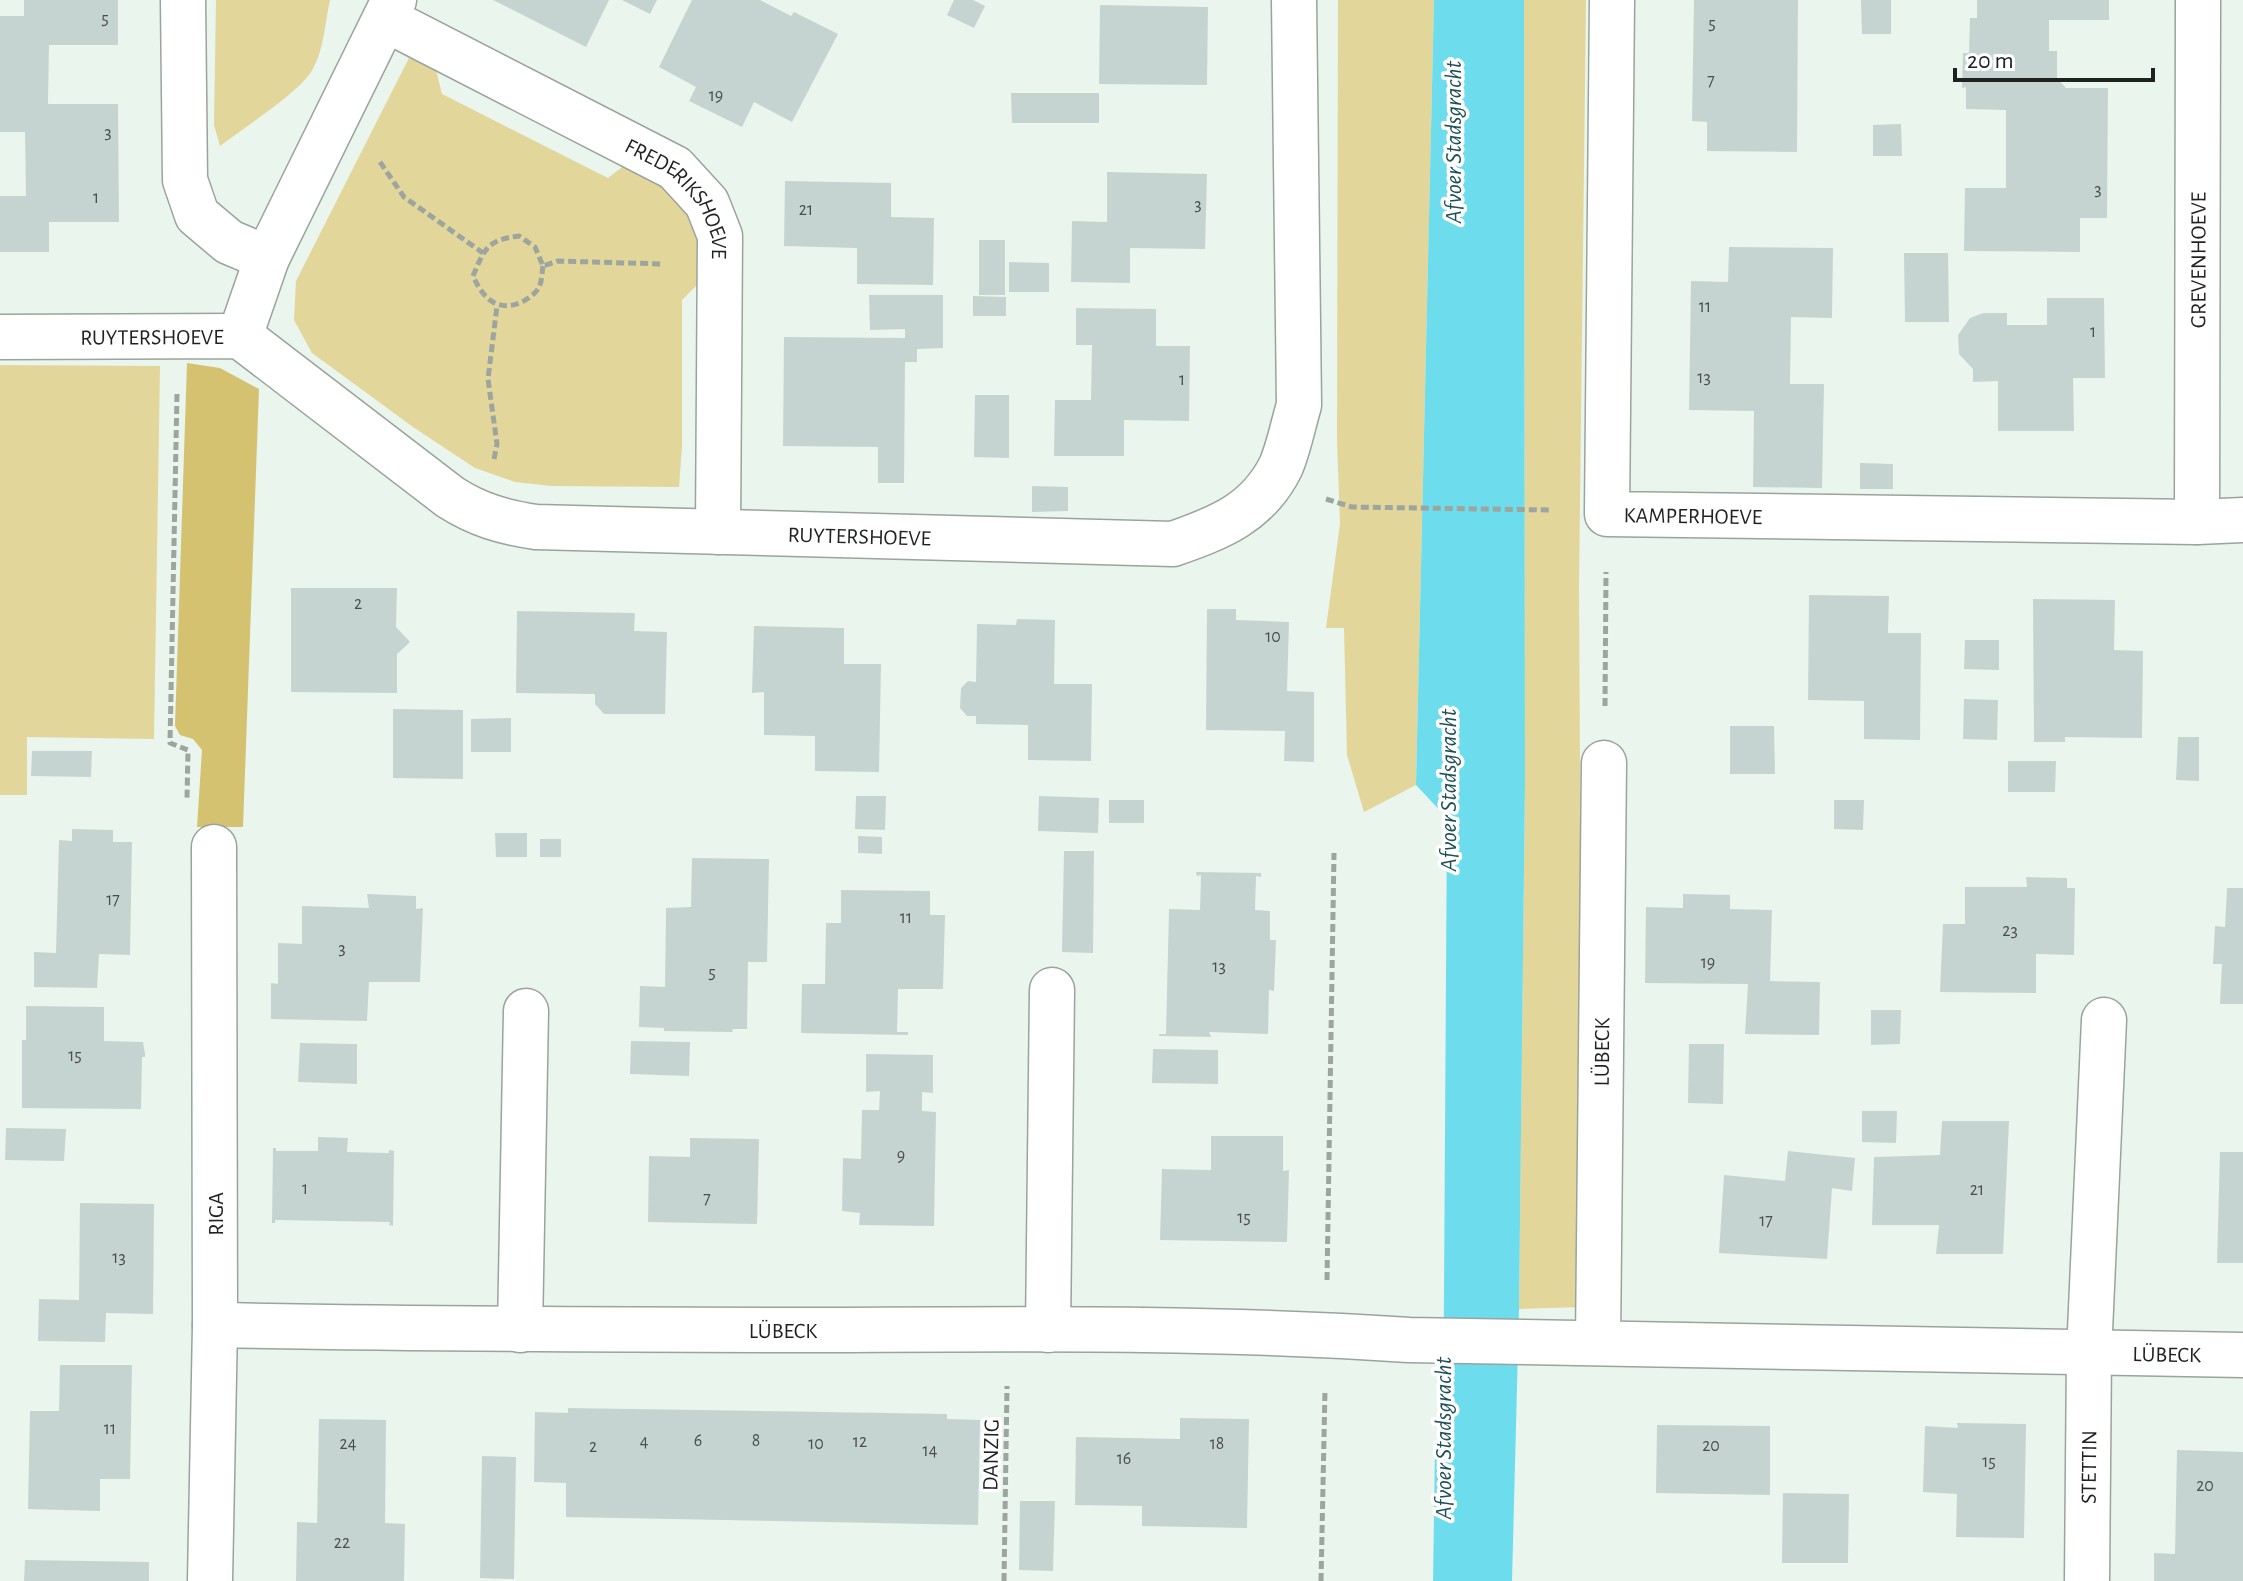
<svg xmlns="http://www.w3.org/2000/svg" width="2243" height="1581" font-family="'Alegreya Sans',sans-serif">
<rect width="100%" height="100%" fill="#eaf5ed"/>
<!-- green -->
<g fill="#e2d69b">
<path d="M216 0H330C325 22 324 52 311 72 298 93 242 129 220 146L214 125Z"/>
<polygon points="1338,0 1434,0 1416,785 1364,812 1347,755 1344,628 1326,628 1340,524 1337,440"/>
<polygon points="1524,0 1586,0 1579,587 1583,1307 1519,1309 1525,784"/>
<polygon points="412,52 434,62 442,94 608,178 630,161 683,203 702,237 704,278 682,300 682,447 679,487 552,486 515,482 475,468 413,427 312,353 294,320 296,281"/>
<polygon points="0,365 160,366 154,739 27,737 27,795 0,795"/>
</g>
<!-- forest -->
<polygon fill="#d4c271" points="187,363 220,368 259,389 243,827 197,827 202,750 193,739 180,735 175,726"/>
<!-- water -->
<polygon fill="#6ddced" points="1434,0 1524,0 1525,784 1519,1309 1512,1581 1433,1581 1435,1449 1443,1449 1447,818 1416,785"/>
<!-- building -->
<g fill="#c6d4d1">
<polygon points="24,0 118,0 118,45 49,45 48,104 118,104 119,222 49,222 49,252 0,252 0,196 26,196 25,132 0,132 0,16 24,16"/>
<polygon points="493,0 609,0 586,47"/>
<polygon points="622,0 657,0 650,14"/>
<polygon points="692,0 760,0 791,16 794,12 838,34 792,122 754,102 742,127 689,101 696,87 659,67"/>
<polygon points="954,0 973,0 985,6 974,28 947,15"/>
<polygon points="1694,0 1798,0 1797,152 1707,151 1707,122 1692,121"/>
<polygon points="1861,0 1891,0 1891,34 1862,34"/>
<polygon points="1977,0 2109,0 2109,20 2049,20 2049,51 2057,51 2057,78 2066,88 2108,88 2107,218 2080,218 2080,252 1964,251 1965,188 2006,188 2006,110 1966,109 1966,87 1962,88 1963,53 1969,53 1970,18 1977,18"/>
<polygon points="1100,5 1208,7 1207,85 1099,84"/>
<polygon points="1011,93 1099,93 1099,123 1012,123"/>
<polygon points="1901,124 1902,156 1873,156 1873,125"/>
<polygon points="1107,172 1207,174 1205,249 1130,248 1130,283 1071,282 1072,221 1107,222"/>
<polygon points="785,181 891,183 891,217 934,218 933,285 857,284 857,248 784,246"/>
<rect x="979" y="240" width="26" height="55"/>
<polygon points="1729,247 1833,248 1832,318 1791,317 1790,384 1824,384 1822,488 1753,487 1754,411 1689,410 1691,281 1728,282"/>
<polygon points="1904,253 1948,253 1949,322 1905,322"/>
<polygon points="1009,262 1049,263 1049,292 1009,292"/>
<polygon points="869,295 943,295 943,348 917,349 917,362 905,362 904,483 878,483 878,447 783,446 784,337 905,338 905,329 870,330"/>
<polygon points="973,296 1006,297 1006,316 973,316"/>
<polygon points="2047,298 2104,298 2105,378 2073,378 2074,431 1998,431 1998,381 1973,382 1973,369 1959,354 1958,335 1970,318 1983,313 2007,313 2007,325 2047,325"/>
<polygon points="1076,308 1156,309 1156,346 1190,346 1189,421 1124,420 1124,456 1054,456 1055,400 1091,400 1092,345 1076,345"/>
<polygon points="975,395 1009,395 1009,458 974,457"/>
<polygon points="1860,463 1893,464 1893,489 1860,489"/>
<polygon points="1032,486 1068,487 1068,511 1032,512"/>
<polygon points="291,588 397,588 396,627 410,642 397,654 397,693 291,692"/>
<polygon points="1809,595 1889,596 1888,633 1921,633 1920,740 1864,739 1864,701 1808,700"/>
<polygon points="2033,599 2115,600 2114,650 2143,651 2142,738 2065,737 2065,742 2034,742"/>
<polygon points="1207,609 1236,609 1236,620 1289,622 1287,691 1314,692 1314,762 1284,761 1285,731 1206,730"/>
<polygon points="517,611 635,613 634,631 667,632 665,714 604,714 595,704 595,694 516,693"/>
<polygon points="1017,619 1055,620 1054,684 1092,684 1091,761 1028,760 1028,725 976,724 976,716 967,716 960,708 961,688 968,681 976,682 977,624 1016,625"/>
<polygon points="754,626 844,628 844,664 881,664 879,772 815,771 815,736 764,735 764,692 752,693"/>
<polygon points="1965,640 1999,640 1999,670 1964,669"/>
<polygon points="1964,699 1998,700 1997,740 1963,739"/>
<polygon points="393,709 463,710 463,779 393,778"/>
<polygon points="511,718 511,752 471,752 471,719"/>
<polygon points="1730,726 1774,726 1775,774 1730,774"/>
<polygon points="2178,737 2199,737 2199,781 2176,780"/>
<polygon points="32,751 92,751 91,777 31,776"/>
<polygon points="2008,761 2056,761 2055,792 2008,792"/>
<polygon points="856,796 886,796 885,830 855,829"/>
<polygon points="1039,796 1099,798 1098,833 1038,831"/>
<rect x="1109" y="800" width="35" height="23"/>
<polygon points="1834,800 1864,800 1863,830 1834,829"/>
<polygon points="72,829 113,830 113,842 132,842 130,955 99,954 97,988 34,987 34,952 56,953 59,840 72,841"/>
<polygon points="495,833 527,833 527,857 496,857"/>
<polygon points="858,836 882,837 882,854 858,853"/>
<rect x="540" y="839" width="21" height="18"/>
<polygon points="1064,851 1094,851 1093,953 1062,952"/>
<polygon points="692,858 769,859 767,962 748,962 747,1029 732,1029 733,1032 664,1031 664,1028 639,1027 640,986 665,987 666,908 691,907"/>
<polygon points="1196,872 1261,873 1261,877 1256,876 1255,910 1270,911 1270,940 1276,940 1274,991 1269,990 1268,1034 1209,1032 1211,1037 1159,1036 1159,1034 1166,1034 1169,909 1200,910 1201,875 1197,876"/>
<polygon points="2026,877 2067,878 2067,888 2075,888 2074,955 2036,954 2036,993 1940,992 1943,924 1965,924 1965,887 2027,887"/>
<polygon points="2227,888 2243,888 2243,1004 2220,1004 2222,964 2213,964 2215,926 2225,927"/>
<polygon points="841,890 930,891 930,915 945,915 943,989 898,989 897,1032 908,1032 908,1035 801,1033 802,984 825,984 826,923 841,923"/>
<polygon points="367,894 416,896 416,909 423,908 420,982 369,982 367,1021 271,1019 271,983 278,984 278,943 302,944 302,906 369,908"/>
<polygon points="1683,894 1730,895 1730,909 1772,910 1770,981 1820,982 1819,1035 1745,1034 1748,984 1645,983 1646,907 1683,908"/>
<polygon points="26,1006 104,1007 104,1041 143,1042 145,1054 145,1057 142,1057 141,1109 22,1108 22,1040 26,1040"/>
<polygon points="1871,1010 1901,1010 1900,1044 1871,1045"/>
<polygon points="631,1041 690,1042 689,1076 630,1074"/>
<polygon points="300,1043 357,1044 357,1084 298,1082"/>
<polygon points="1689,1044 1724,1044 1723,1104 1688,1103"/>
<polygon points="1153,1049 1218,1050 1218,1084 1152,1083"/>
<polygon points="866,1054 933,1055 933,1093 922,1092 922,1111 936,1112 934,1226 859,1225 860,1213 842,1211 843,1158 861,1159 862,1110 879,1110 880,1091 866,1092"/>
<polygon points="1862,1111 1897,1111 1896,1143 1862,1142"/>
<polygon points="1942,1121 2009,1121 2003,1254 1936,1254 1939,1225 1872,1225 1874,1157 1940,1155"/>
<polygon points="6,1128 66,1129 64,1161 5,1160"/>
<polygon points="1211,1136 1283,1136 1283,1171 1289,1170 1287,1242 1160,1240 1162,1169 1211,1170"/>
<polygon points="318,1137 348,1138 347,1152 389,1153 389,1150 394,1151 393,1226 389,1225 390,1222 275,1220 275,1223 272,1223 273,1148 276,1148 276,1151 318,1151"/>
<polygon points="690,1138 759,1139 757,1224 648,1222 649,1156 690,1157"/>
<polygon points="1788,1151 1855,1158 1852,1191 1832,1188 1827,1259 1719,1253 1724,1175 1785,1181"/>
<polygon points="2220,1152 2243,1152 2243,1263 2217,1263"/>
<polygon points="80,1203 154,1204 153,1314 106,1313 105,1342 38,1341 39,1299 79,1300"/>
<polygon points="60,1365 132,1365 130,1479 100,1479 100,1511 28,1509 30,1411 59,1411"/>
<polygon points="568,1408 947,1414 947,1419 980,1420 978,1525 566,1517 566,1483 534,1482 535,1412 568,1413"/>
<polygon points="1180,1418 1249,1419 1247,1528 1142,1526 1142,1506 1075,1505 1076,1437 1180,1439"/>
<polygon points="319,1419 386,1420 385,1523 405,1524 404,1581 296,1581 297,1522 317,1523"/>
<polygon points="1957,1423 2026,1424 2024,1538 1956,1537 1957,1494 1923,1492 1925,1426 1958,1428"/>
<polygon points="1657,1425 1770,1426 1770,1495 1656,1493"/>
<polygon points="2177,1450 2243,1452 2243,1581 2154,1581 2154,1553 2175,1554"/>
<polygon points="482,1456 516,1457 514,1579 480,1578"/>
<polygon points="1783,1493 1849,1494 1848,1563 1782,1563"/>
<polygon points="1020,1501 1055,1501 1053,1571 1019,1570"/>
<polygon points="25,1560 149,1562 149,1581 24,1581"/>
</g>
<g fill="none" stroke-linecap="round" stroke-linejoin="round">
<defs>
<g id="minor">
<polyline points="183,0 185,180 197,215 229,242 267,258"/>
<path id="s1" d="M1612 0 1607 514 2197 522 2243 520"/>
<path id="s2" d="M385 19 675 168 707 203 720 236 718 532"/>
<polyline points="240,336 267,258 394,0"/>
<path id="s3" d="M0 337 240 336 450 497C478 515 503 522 536 527L1173 544C1219 528 1258 513 1281 466 1289 447 1293 425 1299 405L1294 0"/>
<path id="s4" d="M2197 522 2198 0"/>
<path id="s5" d="M215 1325C424 1329 633 1330 842 1330 1031 1329 1220 1327 1409 1340L2243 1355"/>
<polyline points="520,1330 526,1011"/>
<polyline points="1048,1330 1052,990"/>
<path id="s6" d="M1598 1342 1604 763"/>
<polyline points="210,1581 215,1325 214,847"/>
<path id="s7" d="M2087 1581 2089 1353 2104 1020"/>
</g>
</defs>
<!-- minor casing -->
<use href="#minor" stroke="#99a49c" stroke-width="47"/>
<!-- path -->
<g stroke="#9da59f" stroke-width="5" stroke-dasharray="8 4" stroke-linecap="butt">
<polyline points="380,162 404,197 483,253"/>
<path d="M543 266C542 272 542 279 540 285 538 292 528 299 522 302 497 313 483 298 473 276 485 248 487 240 519 236L535 247 543 266 558 261 663 264"/>
<polyline points="177,394 170,743 188,750 187,799"/>
<polyline points="494,459 497,444 488,379 497,306"/>
<polyline points="1326,499 1352,507 1551,510"/>
<polyline points="1605,706 1606,572"/>
<polyline points="1327,1280 1334,853"/>
<polyline points="1004,1581 1007,1386"/>
<polyline points="1321,1581 1325,1390"/>
</g>
<!-- minor -->
<use href="#minor" stroke="#fff" stroke-width="44"/>
</g>
<g text-anchor="middle" stroke-width="7" stroke-linejoin="round" paint-order="stroke">
<!-- number labels -->
<g font-size="18" fill="#494f4c">
<text x="105" y="24">5</text>
<text x="1712" y="29">5</text>
<text x="1711" y="86">7</text>
<text x="716" y="101">19</text>
<text x="108" y="138">3</text>
<text x="2098" y="195">3</text>
<text x="96" y="203">1</text>
<text x="1198" y="210">3</text>
<text x="806" y="215">21</text>
<text x="1705" y="312">11</text>
<text x="2093" y="337">1</text>
<text x="1704" y="383">13</text>
<text x="1182" y="385">1</text>
<text x="358" y="609">2</text>
<text x="1273" y="642">10</text>
<text x="113" y="905">17</text>
<text x="906" y="923">11</text>
<text x="2010" y="936">23</text>
<text x="342" y="954">3</text>
<text x="1708" y="968">19</text>
<text x="1219" y="972">13</text>
<text x="712" y="978">5</text>
<text x="75" y="1061">15</text>
<text x="901" y="1161">9</text>
<text x="305" y="1194">1</text>
<text x="1977" y="1195">21</text>
<text x="707" y="1204">7</text>
<text x="1244" y="1223">15</text>
<text x="1766" y="1226">17</text>
<text x="119" y="1263">13</text>
<text x="110" y="1434">11</text>
<text x="698" y="1446">6</text>
<text x="756" y="1446">8</text>
<text x="644" y="1447">4</text>
<text x="860" y="1447">12</text>
<text x="348" y="1449">24</text>
<text x="816" y="1449">10</text>
<text x="1217" y="1449">18</text>
<text x="1711" y="1451">20</text>
<text x="593" y="1452">2</text>
<text x="930" y="1456">14</text>
<text x="1124" y="1464">16</text>
<text x="1989" y="1467">15</text>
<text x="2205" y="1491">20</text>
<text x="342" y="1548">22</text>
</g>
<!-- street labels -->
<g font-size="22" fill="#1f2320" stroke="#fff">
<text dy="8" stroke="none"><textPath href="#s2" startOffset="352">FREDERIKSHOEVE</textPath></text>
<text dy="8" stroke="none"><textPath href="#s4" startOffset="262">GREVENHOEVE</textPath></text>
<text dy="8" stroke="none"><textPath href="#s3" startOffset="152">RUYTERSHOEVE</textPath></text>
<text dy="8" stroke="none"><textPath href="#s1" startOffset="600">KAMPERHOEVE</textPath></text>
<text dy="8" stroke="none"><textPath href="#s3" startOffset="920">RUYTERSHOEVE</textPath></text>
<text dy="8" stroke="none"><textPath href="#s6" startOffset="290">LÜBECK</textPath></text>
<text transform="translate(215 1214) rotate(-90)" y="8">RIGA</text>
<text dy="8" stroke="none"><textPath href="#s5" startOffset="568">LÜBECK</textPath></text>
<text dy="8" stroke="none"><textPath href="#s5" startOffset="1952">LÜBECK</textPath></text>
<text transform="translate(990 1455) rotate(-89)" y="8">DANZIG</text>
<text dy="8" stroke="none"><textPath href="#s7" startOffset="114">STETTIN</textPath></text>
</g>
<!-- water labels -->
<g font-size="24" font-style="italic" fill="#1d4f56" stroke="#fff">
<text transform="translate(1453 142) rotate(-90)" y="8">Afvoer Stadsgracht</text>
<text transform="translate(1448 790) rotate(-90)" y="8">Afvoer Stadsgracht</text>
<text transform="translate(1443 1438) rotate(-90)" y="8">Afvoer Stadsgracht</text>
</g>
</g>
<!-- scale -->
<path d="M1955 68v12h198v-12" fill="none" stroke="#1f2320" stroke-width="4"/>
<text x="1967" y="68" font-size="24" fill="#1f2320" stroke="#ffffff" stroke-width="6" paint-order="stroke">20 m</text>
</svg>
